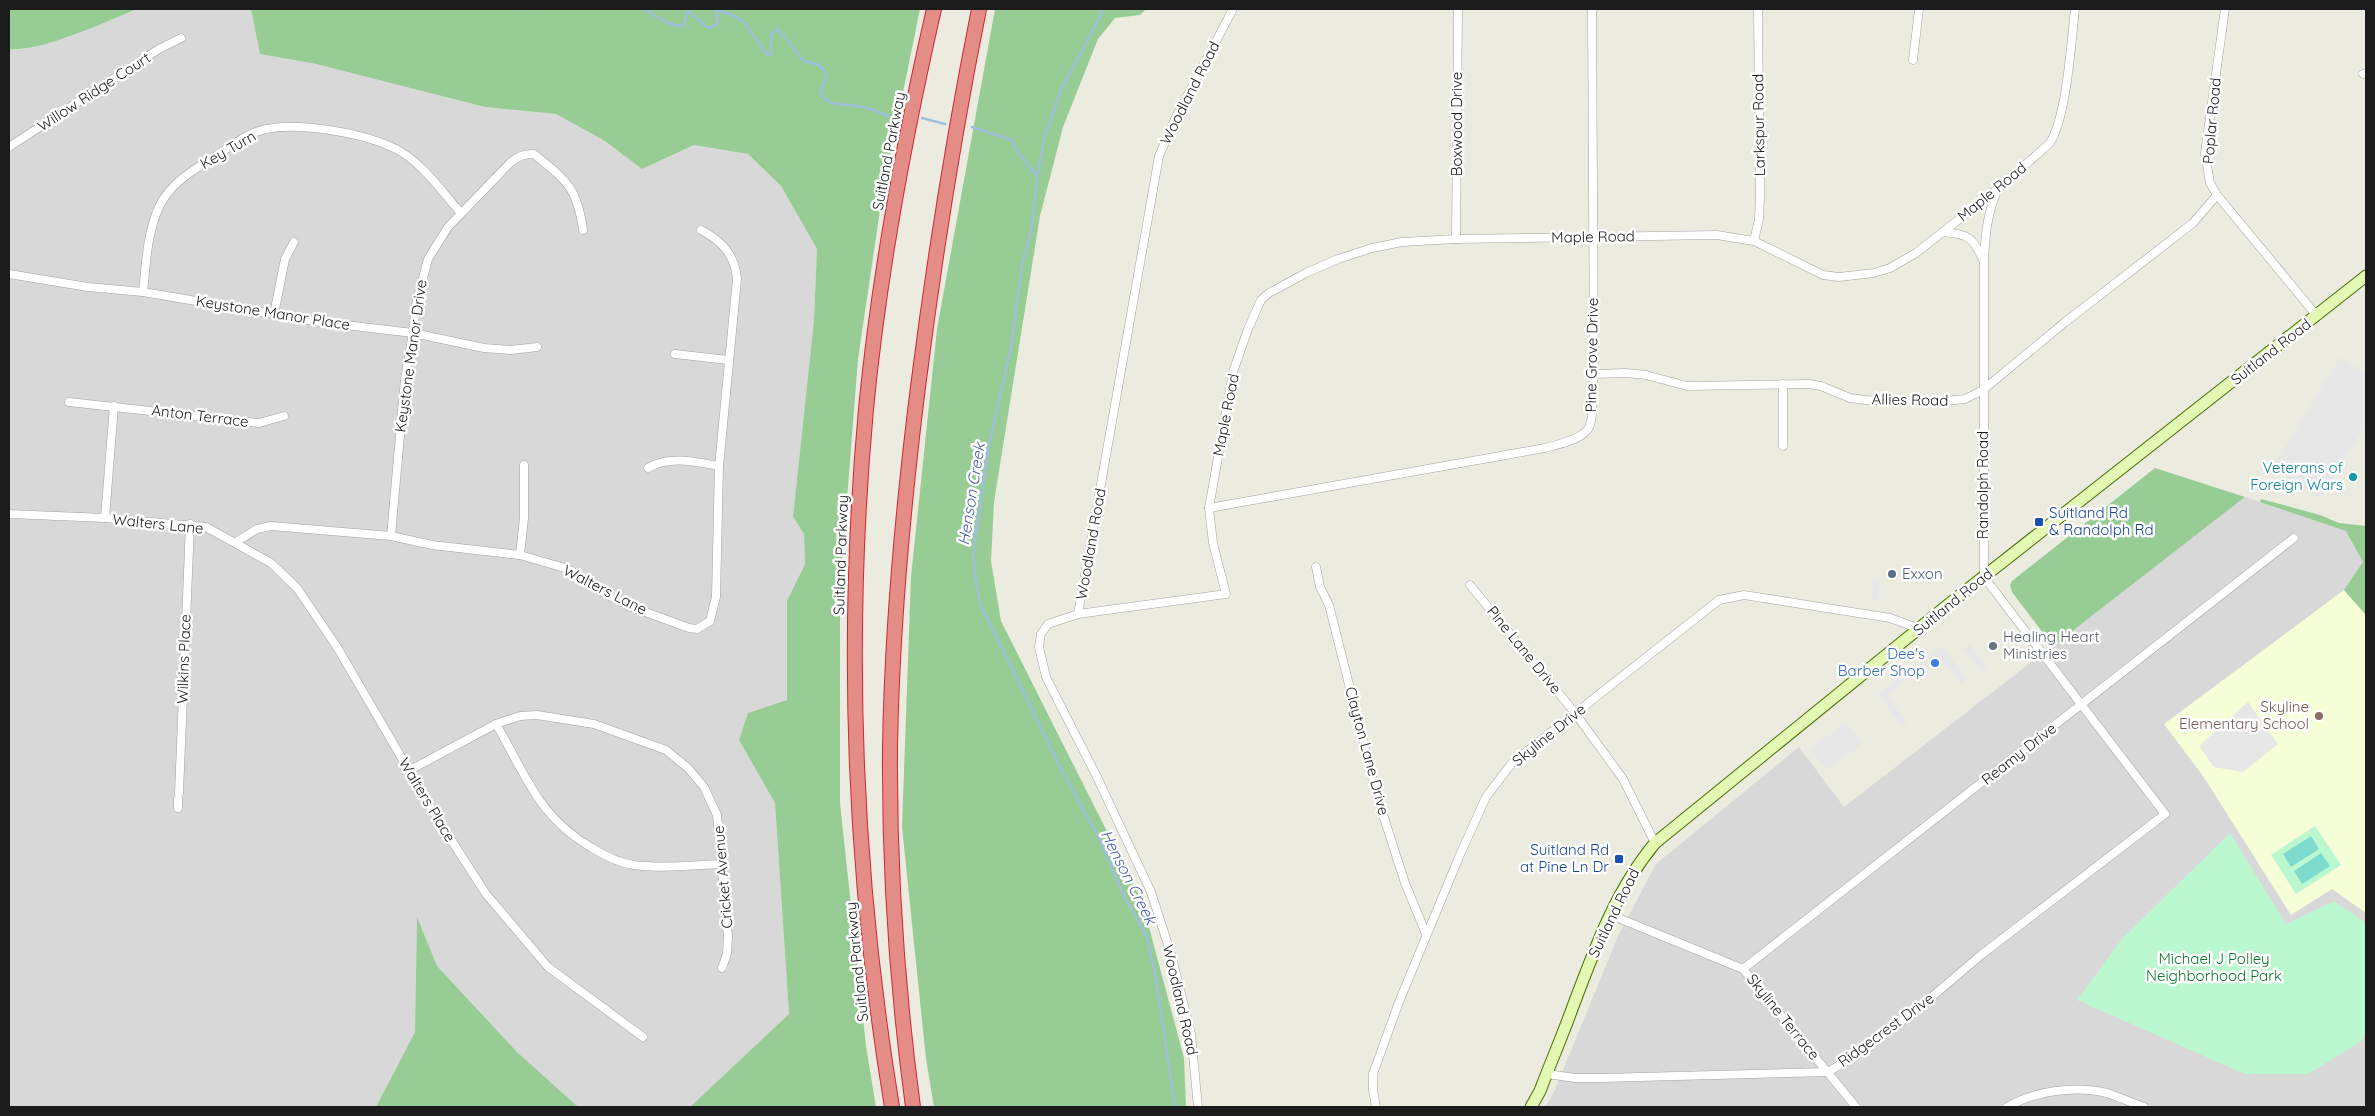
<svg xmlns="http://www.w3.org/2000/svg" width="2375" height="1116" font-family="Quicksand,sans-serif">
<rect width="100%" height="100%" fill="#ecebe0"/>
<!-- residential -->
<g fill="#d9d8d8">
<polygon points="137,9 251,9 260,54 316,64 485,107 556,114 605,141 642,169 694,145 748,154 781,186 817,249 814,320 793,517 804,534 805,564 787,601 787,700 748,713 739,740 775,803 789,1014 690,1107 582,1107 576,1105 518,1053 437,966 417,918 415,1032 376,1107 9,1107 9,49 19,50 71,35"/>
<polygon points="2245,497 2366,537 2366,1107 1545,1107 1554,1092 1618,936 1656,864 1799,747 1844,807"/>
</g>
<!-- education -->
<polygon fill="#f5fed7" points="2344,590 2366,615 2366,913 2332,889 2291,915 2203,776 2164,724"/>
<!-- forest -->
<g fill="#97cc95">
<path d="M9 9H137C105 22 41 52 9 49Z"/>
<polygon points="251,9 920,9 883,190 858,359 840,588 840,803 866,1046 876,1107 690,1107 789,1014 775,803 739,740 748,713 787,700 787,601 805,564 804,534 793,517 814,320 817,249 781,186 748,154 694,145 642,169 605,141 556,114 485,107 316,64 260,54"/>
<polygon points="995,9 1146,9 1140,15 1115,18 1098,39 1063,127 1040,216 994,502 991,561 1001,621 1142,901 1184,1058 1186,1107 934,1107 926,1059 902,827 911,577 937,329"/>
<polygon points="2155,468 2245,497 2053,646 2012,592 2010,585 2012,581"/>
<polygon points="2261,499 2320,515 2339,523 2366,526 2366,615 2344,590 2363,562 2346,531 2260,502"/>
<polygon points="417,917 437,966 518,1053 576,1105 582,1107 376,1107 415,1032"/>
</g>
<!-- park -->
<g fill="#bbf8cf">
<polygon points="2315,826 2341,865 2296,894 2271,855"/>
<polygon points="2230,833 2286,924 2334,901 2366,923 2366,1034 2360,1042 2308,1074 2245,1074 2077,1000 2121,940"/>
</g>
<!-- pitch -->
<g fill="#7edcce">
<polygon points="2311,836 2319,849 2291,867 2283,854"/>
<polygon points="2321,853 2330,866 2302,884 2294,871"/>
</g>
<!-- parking -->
<g fill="#e7e7e7">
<polygon points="2340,357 2366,373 2366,424 2321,499 2272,468"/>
<polygon points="1873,578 1880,578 1878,601 1871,600"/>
<polygon points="1969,644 1988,668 1982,672 1963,648"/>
<polygon points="1942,646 1967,679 1961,684 1940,656 1887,695 1907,722 1902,726 1878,694"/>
<polygon points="2248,702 2278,744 2243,772 2214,767 2199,746"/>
<polygon points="1846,722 1863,743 1827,770 1811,749"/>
</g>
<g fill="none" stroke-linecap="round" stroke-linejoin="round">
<!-- stream -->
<g stroke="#a0bfda" stroke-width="2.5">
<polyline points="517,9 528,9"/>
<path d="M644 9C657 15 668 28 684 25L687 12 692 14 708 28 718 24 716 10C755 20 744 29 768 55L771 54V34L778 29 804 61 819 65 825 71 826 78 820 92C828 108 844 103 858 106 868 108 879 112 888 116"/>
<polyline points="1102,9 1100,17 1061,90 1045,136 1037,176 1032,226 1022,265 1011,347 988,450 973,554 976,582 981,606 1061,769 1102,844 1124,896 1146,935 1155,973 1175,1107"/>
<polyline points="922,118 945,124"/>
<polyline points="972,127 1012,140 1016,150 1037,176"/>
</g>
<defs>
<g id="street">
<polyline points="2225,9 2205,153 2210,183 2217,195 2317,316"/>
<polyline points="1913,60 1919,9"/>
<polyline points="2363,74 2366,73"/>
<polyline points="9,147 159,49 181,38"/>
<path d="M1943 232C1968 234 1973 237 1983 260"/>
<polyline points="1456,239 1458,9"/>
<polyline points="1754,241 1759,219 1760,196 1758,9"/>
<polyline points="9,274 88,287 143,292 320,322 413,333 484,348 511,350 537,347"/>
<path d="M143 292C146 264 147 233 159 207 170 184 190 172 211 159 225 150 240 138 256 132 290 119 364 133 396 149 422 162 442 192 461 213"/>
<polyline points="274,314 285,259 294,242"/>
<polyline points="675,354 728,360"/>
<polyline points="1594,374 1626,373 1646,375 1687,386 1809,384 1821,386 1850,398 1865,400 1945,401 1965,399 1983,390 2064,323 2193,223 2217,195"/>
<polyline points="1783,384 1783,446"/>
<polyline points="69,402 259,423 284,416"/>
<path d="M648 468C669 455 696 462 719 466"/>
<path d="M1209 508 1545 448C1605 433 1588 428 1594 374L1592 9"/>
<polyline points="9,514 105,518 206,527 271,563 297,588 337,647 432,810 486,894 548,967 643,1037"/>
<polyline points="105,518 114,406"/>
<path d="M391 536 405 379 413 333 416 305 428 259 448 227 510 163C518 156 524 154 534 154 566 180 577 187 583 230"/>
<path d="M236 542 257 529 271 526 391 536 432 545 520 555 568 569 606 594 629 606 689 628 697 629 710 621 716 597 719 466 737 279C735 255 722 241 701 230"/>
<polyline points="520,555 524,518 524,465"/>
<polyline points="1316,567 1320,587 1329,605 1377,796 1405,883 1426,934"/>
<polyline points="1470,585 1575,713 1623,779 1655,843"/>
<polyline points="1078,614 1159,156 1175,119 1233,9"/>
<path d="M496 724C526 775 538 817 592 848 605 856 619 863 634 865 662 869 693 865 722 864"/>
<polyline points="410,770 496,724 520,716 537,715 594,724 666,750 688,768 704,787 717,815 728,937 727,954 722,968"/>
<polyline points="179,793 190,524"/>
<polyline points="178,808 178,799"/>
<polyline points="1611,915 1743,969 1856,1107"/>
<polyline points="1743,969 2294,538"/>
<path d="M1547 1074 1575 1078H1602L1828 1072 1866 1049 1927 1001 1981 955 2165 814 1984 577V262C1985 237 1987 214 1997 191"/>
<path d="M1198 1107 1191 1034 1171 954 1151 892 1097 777 1046 677 1039 647 1041 634 1048 624 1078 614 1226 594 1213 543 1209 508 1233 372 1248 329 1261 300 1269 293 1306 273 1338 259 1372 248 1402 242 1456 239 1717 235 1754 241 1823 275 1839 277 1874 273 1890 268 1916 253 1999 188 2050 143C2067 115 2071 43 2075 9"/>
<polyline points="1376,1107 1373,1090 1373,1074 1399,1002 1459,857 1486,797 1512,763 1719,600 1744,595 1890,618 1920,629"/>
<path d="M2007 1107C2035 1091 2075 1085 2107 1093 2119 1097 2132 1103 2144 1107"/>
</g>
<path id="secondary" d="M1531 1107 1540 1091C1550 1064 1562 1037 1572 1009 1594 951 1615 891 1655 843L1949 604 2366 276"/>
<g id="highway">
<path d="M892 1107C854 877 845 641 866 409 879 274 904 140 934 9"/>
<path d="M913 1107C897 988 889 868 890 747 892 627 903 507 918 387 934 260 954 134 979 9"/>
</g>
</defs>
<!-- street casing -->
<use href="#street" stroke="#a2a2a2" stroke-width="9"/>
<!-- secondary casing -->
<use href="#secondary" stroke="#496e06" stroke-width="13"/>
<!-- highway casing -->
<use href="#highway" stroke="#d22536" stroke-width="16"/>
<!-- street -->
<use href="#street" stroke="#fff" stroke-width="8"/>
<!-- secondary -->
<use href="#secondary" stroke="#e3f8b2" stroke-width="11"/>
<!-- highway -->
<use href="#highway" stroke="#e48d87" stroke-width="14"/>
</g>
<!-- markers -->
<circle fill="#0f9aa8" stroke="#fff" stroke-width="2" cx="2353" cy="477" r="5"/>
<g fill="#1a4fb4" stroke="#fff" stroke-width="2">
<rect x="2034" y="517" width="10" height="10" rx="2.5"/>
<rect x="1614" y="854" width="10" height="10" rx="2.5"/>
</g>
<circle fill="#5c6f8a" stroke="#fff" stroke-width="2" cx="1892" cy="574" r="5"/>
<circle fill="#6b7280" stroke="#fff" stroke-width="2" cx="1993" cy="646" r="5"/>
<circle fill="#3f7fe0" stroke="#fff" stroke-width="2" cx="1935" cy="663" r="5"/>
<circle fill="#8d6e63" stroke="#fff" stroke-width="2" cx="2319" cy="716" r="5"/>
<g text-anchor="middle" stroke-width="5" stroke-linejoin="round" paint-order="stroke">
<!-- street labels -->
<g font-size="15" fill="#1b1b1b" stroke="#fff">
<text transform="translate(94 92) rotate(-33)" y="5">Willow Ridge Court</text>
<text transform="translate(1190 93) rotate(-63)" y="5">Woodland Road</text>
<text transform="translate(2212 121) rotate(-85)" y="5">Poplar Road</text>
<text transform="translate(1457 124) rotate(-90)" y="5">Boxwood Drive</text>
<text transform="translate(1759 125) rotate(-91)" y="5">Larkspur Road</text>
<text transform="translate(228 150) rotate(-30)" y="5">Key Turn</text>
<text transform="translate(889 151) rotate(-79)" y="5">Suitland Parkway</text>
<text transform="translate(1992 192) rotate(-39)" y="5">Maple Road</text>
<text transform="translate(1593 237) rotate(-1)" y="5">Maple Road</text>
<text transform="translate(273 313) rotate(9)" y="5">Keystone Manor Place</text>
<text transform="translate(2271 352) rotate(-38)" y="5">Suitland Road</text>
<text transform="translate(1592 355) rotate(-89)" y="5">Pine Grove Drive</text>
<text transform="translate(411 356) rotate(-82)" y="5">Keystone Manor Drive</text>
<text transform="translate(1910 400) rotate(1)" y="5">Allies Road</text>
<text transform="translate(1226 415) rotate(-79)" y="5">Maple Road</text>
<text transform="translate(200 416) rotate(7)" y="5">Anton Terrace</text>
<text transform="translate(1983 485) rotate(-90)" y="5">Randolph Road</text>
<text transform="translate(158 524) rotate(6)" y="5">Walters Lane</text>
<text transform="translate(1091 544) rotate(-80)" y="5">Woodland Road</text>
<text transform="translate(841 555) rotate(-88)" y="5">Suitland Parkway</text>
<text transform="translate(605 590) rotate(27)" y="5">Walters Lane</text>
<text transform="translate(1953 602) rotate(-39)" y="5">Suitland Road</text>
<text transform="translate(1524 650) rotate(51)" y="5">Pine Lane Drive</text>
<text transform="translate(184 659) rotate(-88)" y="5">Wilkins Place</text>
<text transform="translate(1549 735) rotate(-39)" y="5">Skyline Drive</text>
<text transform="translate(1367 751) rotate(75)" y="5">Clayton Lane Drive</text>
<text transform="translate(2019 754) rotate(-38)" y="5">Reamy Drive</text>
<text transform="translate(427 800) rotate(59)" y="5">Walters Place</text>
<text transform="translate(723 877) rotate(-95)" y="5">Cricket Avenue</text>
<text transform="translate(1614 913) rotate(-64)" y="5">Suitland Road</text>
<text transform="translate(857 962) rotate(-96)" y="5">Suitland Parkway</text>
<text transform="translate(1180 1000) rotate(77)" y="5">Woodland Road</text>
<text transform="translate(1783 1017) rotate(51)" y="5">Skyline Terrace</text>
<text transform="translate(1886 1030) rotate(-36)" y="5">Ridgecrest Drive</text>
</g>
<!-- culture labels -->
<g font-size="15" fill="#0d838f" stroke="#fff" text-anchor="end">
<text x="2343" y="473">Veterans of<tspan x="2343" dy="17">Foreign Wars</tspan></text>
</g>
<!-- transit labels -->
<g font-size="15" fill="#164399" stroke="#fff" text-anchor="start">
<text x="2049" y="518">Suitland Rd<tspan x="2049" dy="17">&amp; Randolph Rd</tspan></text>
<text x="1609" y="855" text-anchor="end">Suitland Rd<tspan x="1609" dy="17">at Pine Ln Dr</tspan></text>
</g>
<!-- service labels -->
<g font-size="15" fill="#4e5e75" stroke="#fff" text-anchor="start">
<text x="1902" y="579">Exxon</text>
</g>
<!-- worship labels -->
<g font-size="15" fill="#5b616d" stroke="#fff" text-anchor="start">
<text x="2003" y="642">Healing Heart<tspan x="2003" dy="17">Ministries</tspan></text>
</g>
<!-- shop labels -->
<g font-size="15" fill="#366cbe" stroke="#fff" text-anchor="end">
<text x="1925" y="659">Dee's<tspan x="1925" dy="17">Barber Shop</tspan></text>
</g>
<!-- education labels -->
<g font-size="15" fill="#785e54" stroke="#fff" text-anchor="end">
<text x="2309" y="712">Skyline<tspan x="2309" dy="17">Elementary School</tspan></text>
</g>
<!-- park labels -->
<g font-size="15" fill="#0c752f" stroke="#fff">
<text x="2214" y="964">Michael J Polley<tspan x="2214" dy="17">Neighborhood Park</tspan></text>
</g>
<!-- water labels -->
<g font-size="16" font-style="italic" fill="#4962a8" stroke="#fff">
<text transform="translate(971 494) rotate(-81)" y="6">Henson Creek</text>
<text transform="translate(1129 877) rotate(63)" y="6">Henson Creek</text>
</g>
</g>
<!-- border -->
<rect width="2375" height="1116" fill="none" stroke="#1b1b1b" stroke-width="20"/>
</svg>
